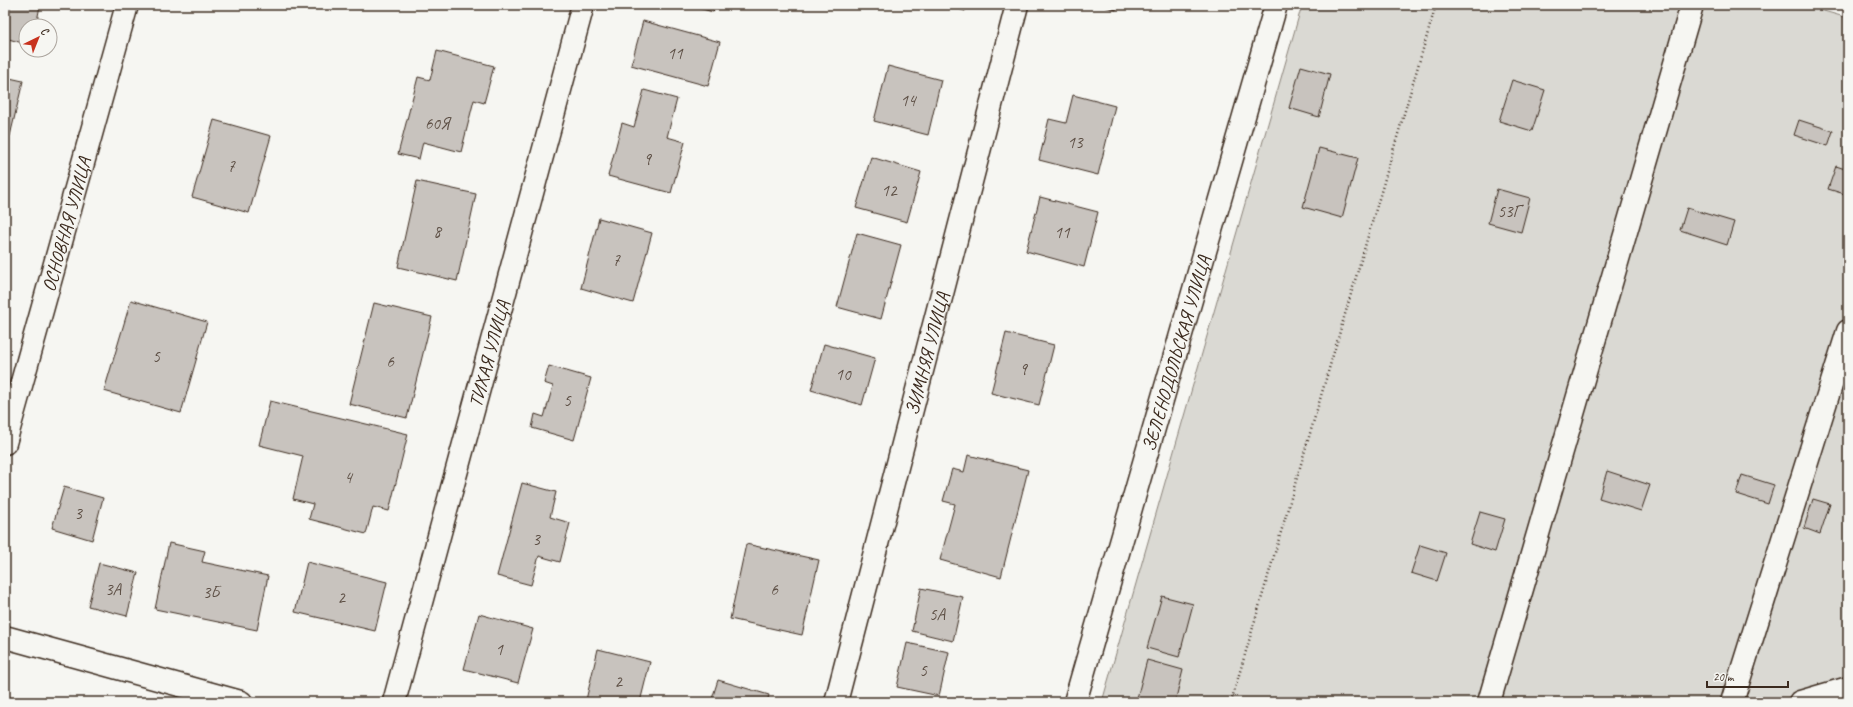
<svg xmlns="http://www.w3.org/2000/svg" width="1853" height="707" font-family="Caveat,sans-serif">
<rect width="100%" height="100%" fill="#f6f6f2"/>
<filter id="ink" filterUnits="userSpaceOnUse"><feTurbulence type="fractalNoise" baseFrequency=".025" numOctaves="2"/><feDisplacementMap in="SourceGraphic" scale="8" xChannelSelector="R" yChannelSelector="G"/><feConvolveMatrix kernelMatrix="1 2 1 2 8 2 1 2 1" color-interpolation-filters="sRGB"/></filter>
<g filter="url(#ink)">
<!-- green -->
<polygon fill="#dad9d3" stroke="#8a8278" points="1302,5 1803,5 1848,18 1848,702 1102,702"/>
<!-- building -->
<g fill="#c8c3be" stroke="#3b2a1e">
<polygon points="5,5 40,6 36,26 26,26 26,44 5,38"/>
<polygon points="688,5 715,5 713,12"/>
<polygon points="945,5 967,5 965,11"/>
<polygon points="1100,5 1117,5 1116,10"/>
<polygon points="643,21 720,42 708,86 631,65"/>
<polygon points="437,51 494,66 484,103 474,100 461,152 423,142 419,159 398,154 418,77 430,80"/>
<polygon points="888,66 941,80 928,135 874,121"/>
<polygon points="1301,66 1330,74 1319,117 1289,108"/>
<polygon points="5,77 23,81 10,136 5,135"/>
<polygon points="1512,80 1545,90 1532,131 1499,121"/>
<polygon points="644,90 677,99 667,137 685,142 671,193 608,176 622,123 634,127"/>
<polygon points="1073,95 1115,106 1098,175 1039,160 1049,119 1066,123"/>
<polygon points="214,120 271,136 249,213 192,197"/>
<polygon points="1799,120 1833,131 1828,146 1794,135"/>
<polygon points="1319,148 1358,158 1342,218 1303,207"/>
<polygon points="871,157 921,172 907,222 856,208"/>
<polygon points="1836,166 1848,170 1848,195 1828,189"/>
<polygon points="417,181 476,194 457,281 398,267"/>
<polygon points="1497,189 1530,198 1521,232 1488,223"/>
<polygon points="1040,197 1098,212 1084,267 1026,251"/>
<polygon points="1687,208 1734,222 1727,245 1680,230"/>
<polygon points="599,218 652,233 633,303 581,288"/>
<polygon points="857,233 901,245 881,319 837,307"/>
<polygon points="131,300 207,322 181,413 104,391"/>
<polygon points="374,303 432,317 407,418 349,404"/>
<polygon points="1006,333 1054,345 1039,405 991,393"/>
<polygon points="824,344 875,358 862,405 811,390"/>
<polygon points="549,366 591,378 574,440 532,428 535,414 544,417 553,386 544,383"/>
<polygon points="270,401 408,434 389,511 373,507 366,534 309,519 313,504 293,499 303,456 259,445"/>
<polygon points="968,455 1028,470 1001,577 940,560 955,504 943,501 952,469 964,472"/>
<polygon points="1607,471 1650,485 1641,511 1599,498"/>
<polygon points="1742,475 1774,485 1768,504 1736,494"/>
<polygon points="522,483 556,492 550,517 570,523 560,562 539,556 531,585 497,576"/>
<polygon points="64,487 103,498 92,540 52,528"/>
<polygon points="1813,499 1830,504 1820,534 1804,528"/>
<polygon points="1480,512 1505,519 1495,552 1470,544"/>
<polygon points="169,543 205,551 202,562 268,576 257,630 155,609"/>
<polygon points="746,544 819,560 802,635 730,619"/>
<polygon points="1420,545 1446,553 1437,581 1411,573"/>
<polygon points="307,562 387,582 375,631 295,612"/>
<polygon points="99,563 138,573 127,616 88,606"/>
<polygon points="921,588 963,597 953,641 912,631"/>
<polygon points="1162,596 1193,604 1179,657 1147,648"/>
<polygon points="479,614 533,629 518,683 464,669"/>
<polygon points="907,643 949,652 939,696 897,687"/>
<polygon points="598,649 650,662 640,702 594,702 586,700"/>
<polygon points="1147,660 1183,670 1175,702 1136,702"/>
<polygon points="718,680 769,695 767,702 711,702"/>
</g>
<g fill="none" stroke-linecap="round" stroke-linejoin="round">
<defs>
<g id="street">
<path id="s1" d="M5 443 127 5"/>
<polyline points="5,637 241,702"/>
<path id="s2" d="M394 702 583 5"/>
<path id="s3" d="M836 702 1017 5"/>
<path id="s4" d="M1075 702 1276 5"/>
<polyline points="1489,702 1692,5"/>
<polyline points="1732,702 1848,331"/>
<polyline points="1800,702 1848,688"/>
</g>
</defs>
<!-- street casing -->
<use href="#street" stroke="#3b2a1e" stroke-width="25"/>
<!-- path -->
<polyline stroke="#3b2a1e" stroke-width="2.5" stroke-dasharray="1 3" stroke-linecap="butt" points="1231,702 1436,5"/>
<!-- street -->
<use href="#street" stroke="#f6f6f2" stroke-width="22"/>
</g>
</g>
<g text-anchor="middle" stroke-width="3.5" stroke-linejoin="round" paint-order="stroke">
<!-- number labels -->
<g font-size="17" fill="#5e5046">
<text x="675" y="59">11</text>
<text x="908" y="106">14</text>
<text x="437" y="129">60Я</text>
<text x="1075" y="148">13</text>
<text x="647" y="165">9</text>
<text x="231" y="172">7</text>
<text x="889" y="196">12</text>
<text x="1509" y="217">53Г</text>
<text x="437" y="237">8</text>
<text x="1062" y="238">11</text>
<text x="616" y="266">7</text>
<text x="156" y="362">5</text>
<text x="390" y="367">6</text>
<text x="1023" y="375">9</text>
<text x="843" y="380">10</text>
<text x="567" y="406">5</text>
<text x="348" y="483">4</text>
<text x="78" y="519">3</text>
<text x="536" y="545">3</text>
<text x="113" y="595">3А</text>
<text x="774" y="595">6</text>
<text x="211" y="598">3Б</text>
<text x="341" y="603">2</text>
<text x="937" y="620">5А</text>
<text x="499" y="655">1</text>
<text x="923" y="676">5</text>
<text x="618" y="687">2</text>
</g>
<!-- street labels -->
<g font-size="19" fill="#3b2a1e" stroke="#f6f6f2">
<text dy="7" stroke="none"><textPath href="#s1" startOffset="227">ОСНОВНАЯ УЛИЦА</textPath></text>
<text dy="7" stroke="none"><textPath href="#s2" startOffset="361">ТИХАЯ УЛИЦА</textPath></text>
<text dy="7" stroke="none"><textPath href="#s3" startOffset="360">ЗИМНЯЯ УЛИЦА</textPath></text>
<text dy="7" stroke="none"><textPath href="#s4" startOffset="363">ЗЕЛЕНОДОЛЬСКАЯ УЛИЦА</textPath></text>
</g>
</g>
<!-- margin -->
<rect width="1853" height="707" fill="none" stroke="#f6f6f2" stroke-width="20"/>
<rect x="10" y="10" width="1833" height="687" fill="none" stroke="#3b2a1e" stroke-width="1.5" filter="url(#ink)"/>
<!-- north arrow -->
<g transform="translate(38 38) rotate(43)"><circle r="19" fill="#f6f6f2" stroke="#aba49d"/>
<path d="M0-3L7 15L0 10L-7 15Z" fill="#c8321e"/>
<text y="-6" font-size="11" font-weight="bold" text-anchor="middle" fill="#3b2a1e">С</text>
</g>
<!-- scale -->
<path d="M1707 681v6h81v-6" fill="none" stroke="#3b2a1e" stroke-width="2"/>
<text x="1713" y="681" font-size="12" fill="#3b2a1e" stroke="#f6f6f2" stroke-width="3" paint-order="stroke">20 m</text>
</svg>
